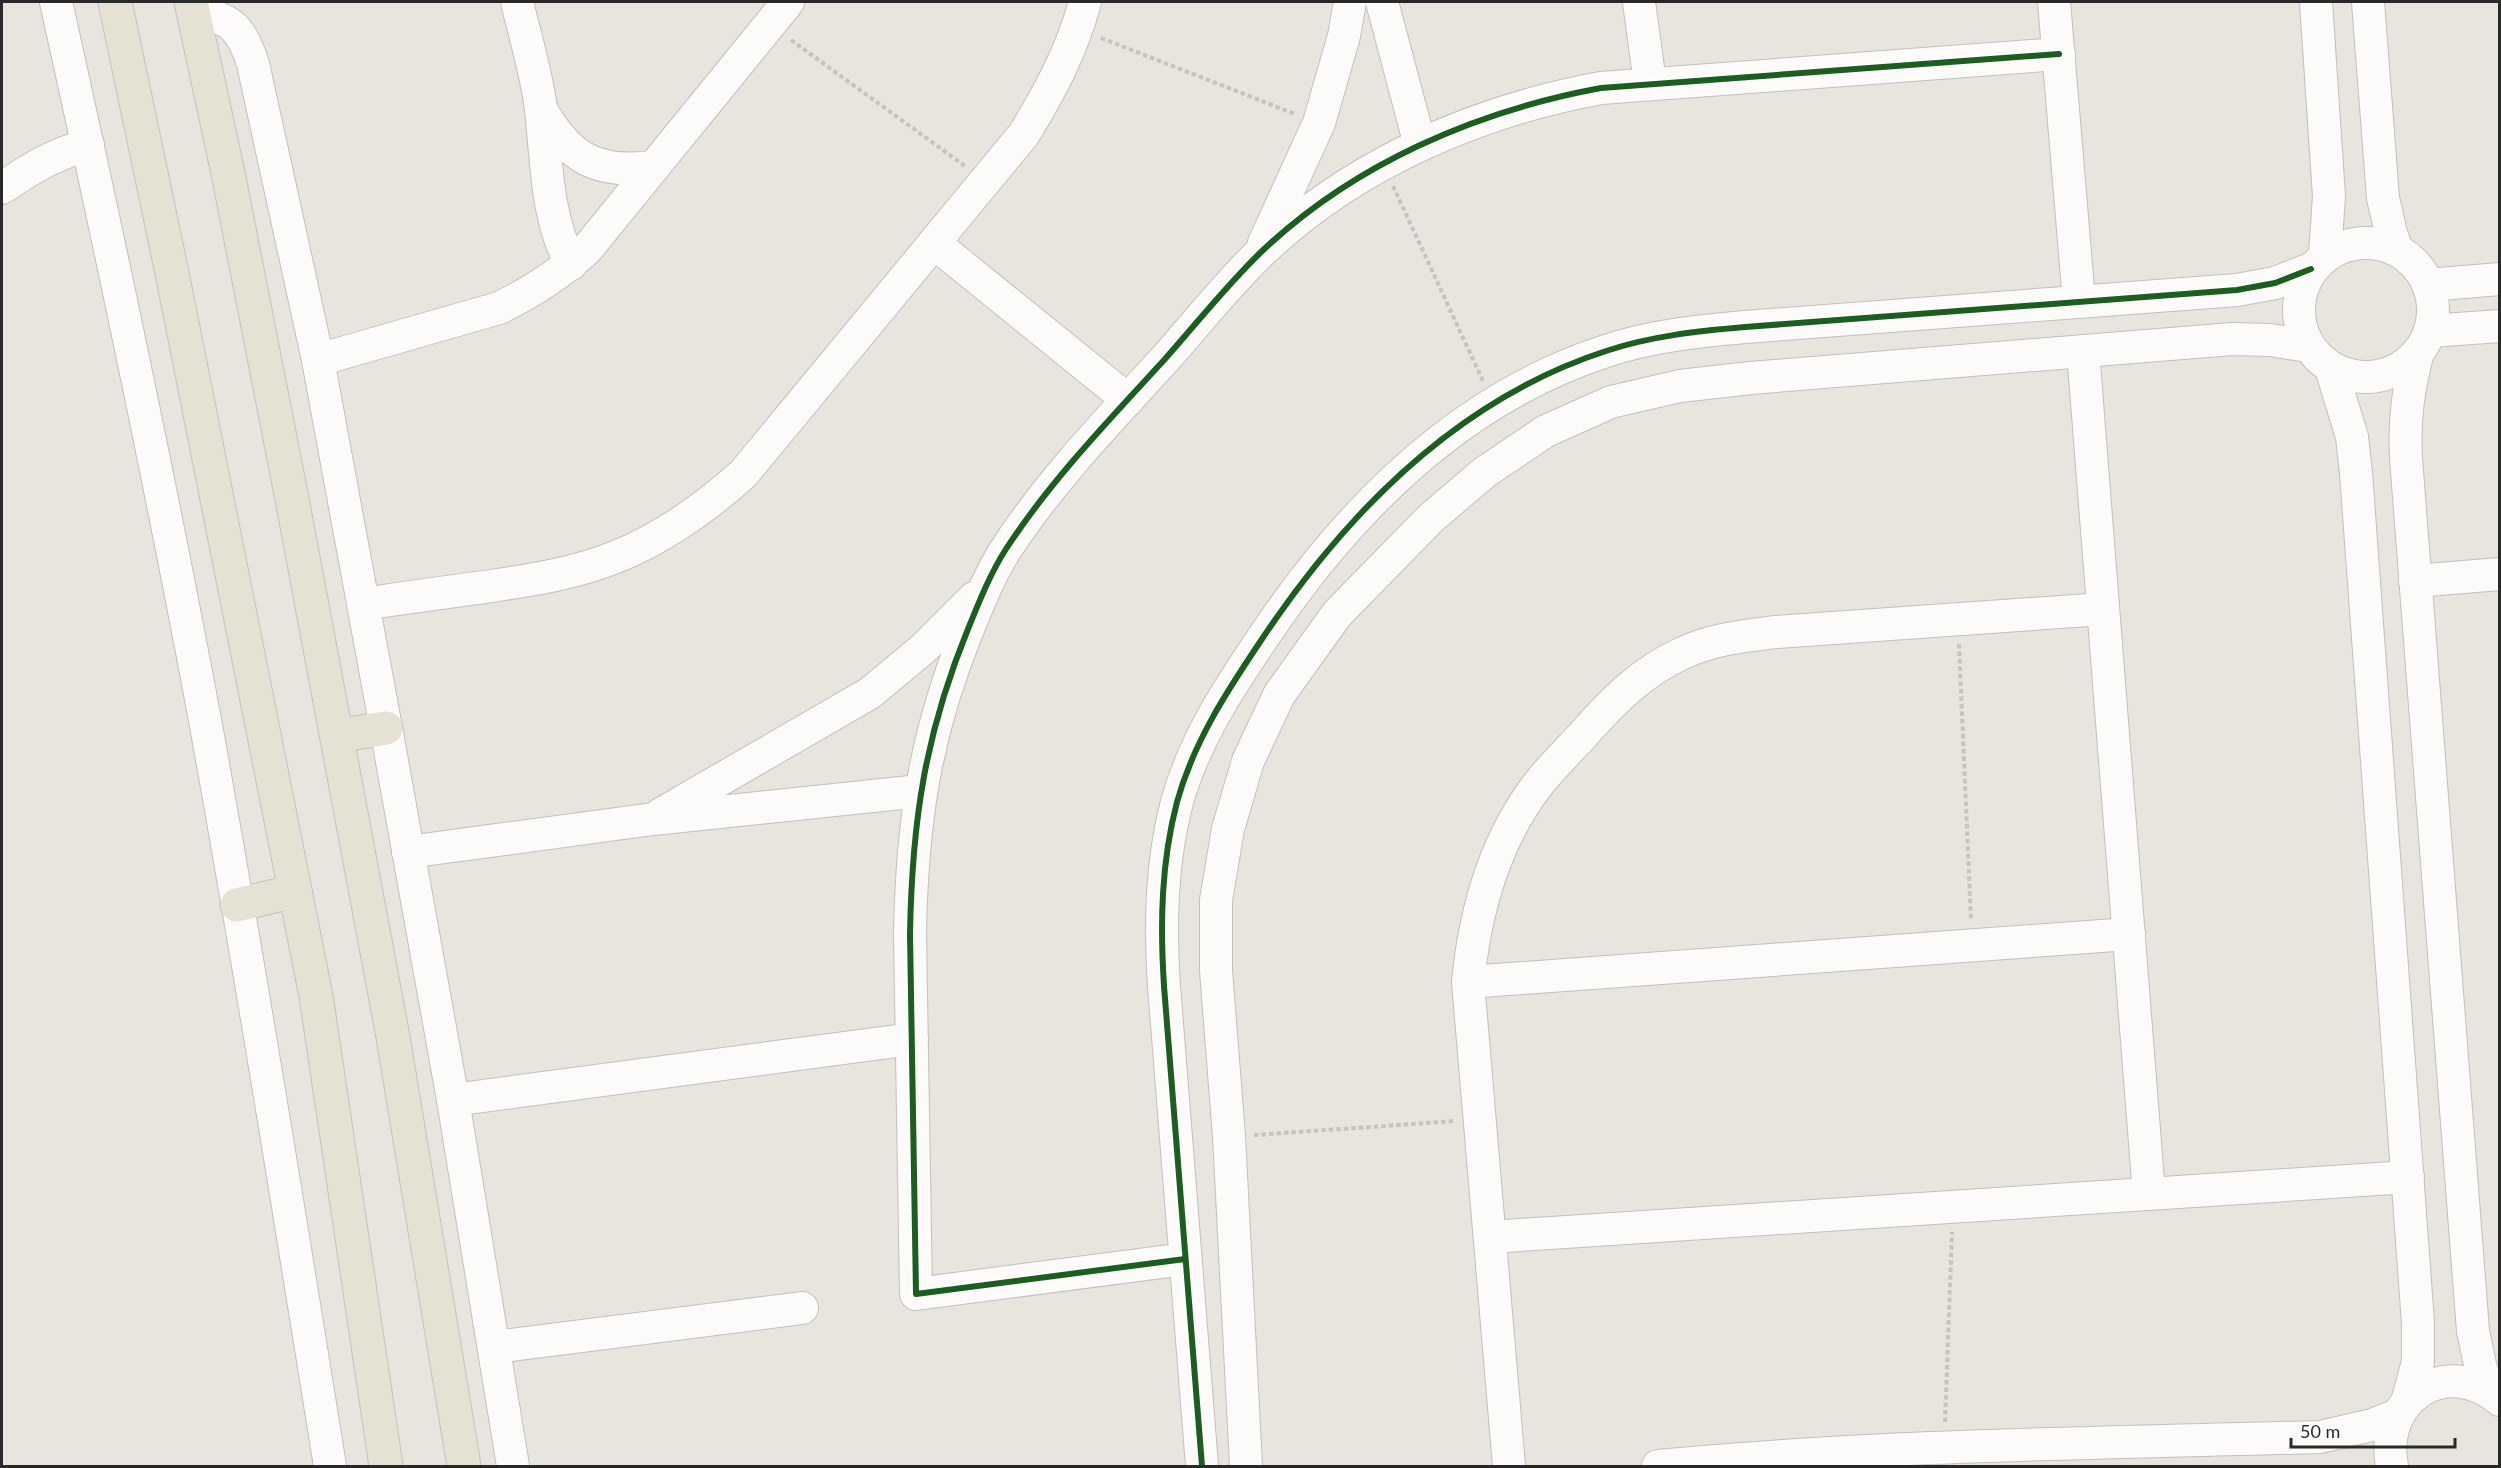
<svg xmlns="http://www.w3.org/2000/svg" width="2501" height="1468" font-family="Lato,sans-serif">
<rect width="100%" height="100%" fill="#e8e4de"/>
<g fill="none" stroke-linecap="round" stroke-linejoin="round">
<defs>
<g id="minor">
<path d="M56 2C109 240 160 480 205 720 250 968 290 1218 330 1466"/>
<path d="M517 2C525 37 537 74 541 110 547 164 546 216 571 264"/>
<polyline points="1382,2 1420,145"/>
<polyline points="1639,2 1650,83"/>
<polyline points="2054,2 2079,301"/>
<polyline points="2316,2 2329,196 2325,255"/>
<polyline points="2368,2 2383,198 2391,233 2397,250"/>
<path d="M194 12C231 17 242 29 253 64L318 360 386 728 453 1100 513 1466"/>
<path d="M541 109C569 159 597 174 654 167"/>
<path d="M2 188C30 169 54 154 88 145"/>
<polyline points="934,243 1128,400"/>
<polyline points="1264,243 1319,123 1344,36 1350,2"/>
<circle cx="2366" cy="310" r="67"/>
<polyline points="2428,285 2500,279"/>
<polyline points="2430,331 2500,326"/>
<polyline points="2083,351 2149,1194"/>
<path d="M2418 352C2408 390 2404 419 2406 458L2473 1331 2481 1369 2491 1393"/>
<path d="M318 360 499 308C532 292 560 274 587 249L788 2"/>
<polyline points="2331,368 2352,437 2356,473 2418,1323 2418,1362 2407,1402"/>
<polyline points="2415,581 2500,574"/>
<path d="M363 604C404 598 444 592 485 587 530 580 575 574 618 556 665 537 705 508 743 474L1024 134C1050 91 1072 51 1085 2"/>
<polyline points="661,814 870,693 924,648 974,598"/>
<polyline points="408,852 653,819 920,791"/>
<polyline points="1468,982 2129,934"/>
<polyline points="453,1100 912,1039"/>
<polyline points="1490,1237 2408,1177"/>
<path d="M1185 1259 916 1294 910 934C912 821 925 734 968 629 979 602 990 574 1006 549 1051 480 1110 419 1165 359 1196 324 1226 286 1260 253 1353 164 1476 111 1601 88L2059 54"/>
<polyline points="495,1347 802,1308"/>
<path d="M1202 1466 1164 986C1160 924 1161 863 1177 802 1194 741 1227 691 1262 639 1346 513 1458 399 1606 351 1651 336 1698 331 1745 327L2237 290 2275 283 2311 269"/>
<polyline points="1246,1466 1229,1136 1216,971 1216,900 1228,829 1248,761 1279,695 1337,614 1431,518 1485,472 1546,431 1611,402 1680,386 1751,378 2232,339 2270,340 2308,346"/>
<path d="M1509 1466 1468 982C1475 910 1494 841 1539 783 1552 767 1568 751 1582 736 1611 703 1642 671 1683 653 1713 639 1744 636 1776 632L2103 609"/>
<path d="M1658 1466C1878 1445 2100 1443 2320 1437L2372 1425 2397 1415"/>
<path d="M2392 1466C2379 1399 2446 1354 2500 1400"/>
</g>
<g id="major">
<polyline points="115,2 172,273 316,996 386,1466"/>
<polyline points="191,2 228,173 292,499 393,1037 464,1466"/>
<polyline points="337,736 386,728"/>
<polyline points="237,905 295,891"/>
</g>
</defs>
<!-- minor casing -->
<use href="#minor" stroke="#c2c0c0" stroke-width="34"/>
<!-- major casing -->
<use href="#major" stroke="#c4c3c0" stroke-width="35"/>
<!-- path -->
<g stroke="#c4c4c3" stroke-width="4" stroke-dasharray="4.5 3" stroke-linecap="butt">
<polyline points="1101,38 1295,114"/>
<polyline points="791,40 965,166"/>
<polyline points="1393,186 1483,381"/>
<polyline points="1959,644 1971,921"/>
<polyline points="1254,1135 1456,1121"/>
<polyline points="1945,1422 1952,1232"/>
</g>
<!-- minor -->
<use href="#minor" stroke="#fcfbfa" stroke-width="32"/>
<!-- major -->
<use href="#major" stroke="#e5e1d3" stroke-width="33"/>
<defs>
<g id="cycleway">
<path d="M1185 1259 916 1294 910 934C912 821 925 734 968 629 979 602 990 574 1006 549 1051 480 1110 419 1165 359 1196 324 1226 286 1260 253 1353 164 1476 111 1601 88L2059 54"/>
<path d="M1202 1466 1164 986C1160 924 1161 863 1177 802 1194 741 1227 691 1262 639 1346 513 1458 399 1606 351 1651 336 1698 331 1745 327L2237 290 2275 283 2311 269"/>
</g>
</defs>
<!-- cycleway casing -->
<use href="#cycleway" stroke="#fff" stroke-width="10"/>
<!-- cycleway -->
<use href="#cycleway" stroke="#1b5e20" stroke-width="6"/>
</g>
<!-- border -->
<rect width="2501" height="1468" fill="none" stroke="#292929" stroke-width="6"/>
<!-- scale -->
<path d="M2291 1438v9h164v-9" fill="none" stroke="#292929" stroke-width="3"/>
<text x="2300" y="1438" font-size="18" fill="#292929" stroke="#ffffff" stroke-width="4.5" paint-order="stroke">50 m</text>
</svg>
